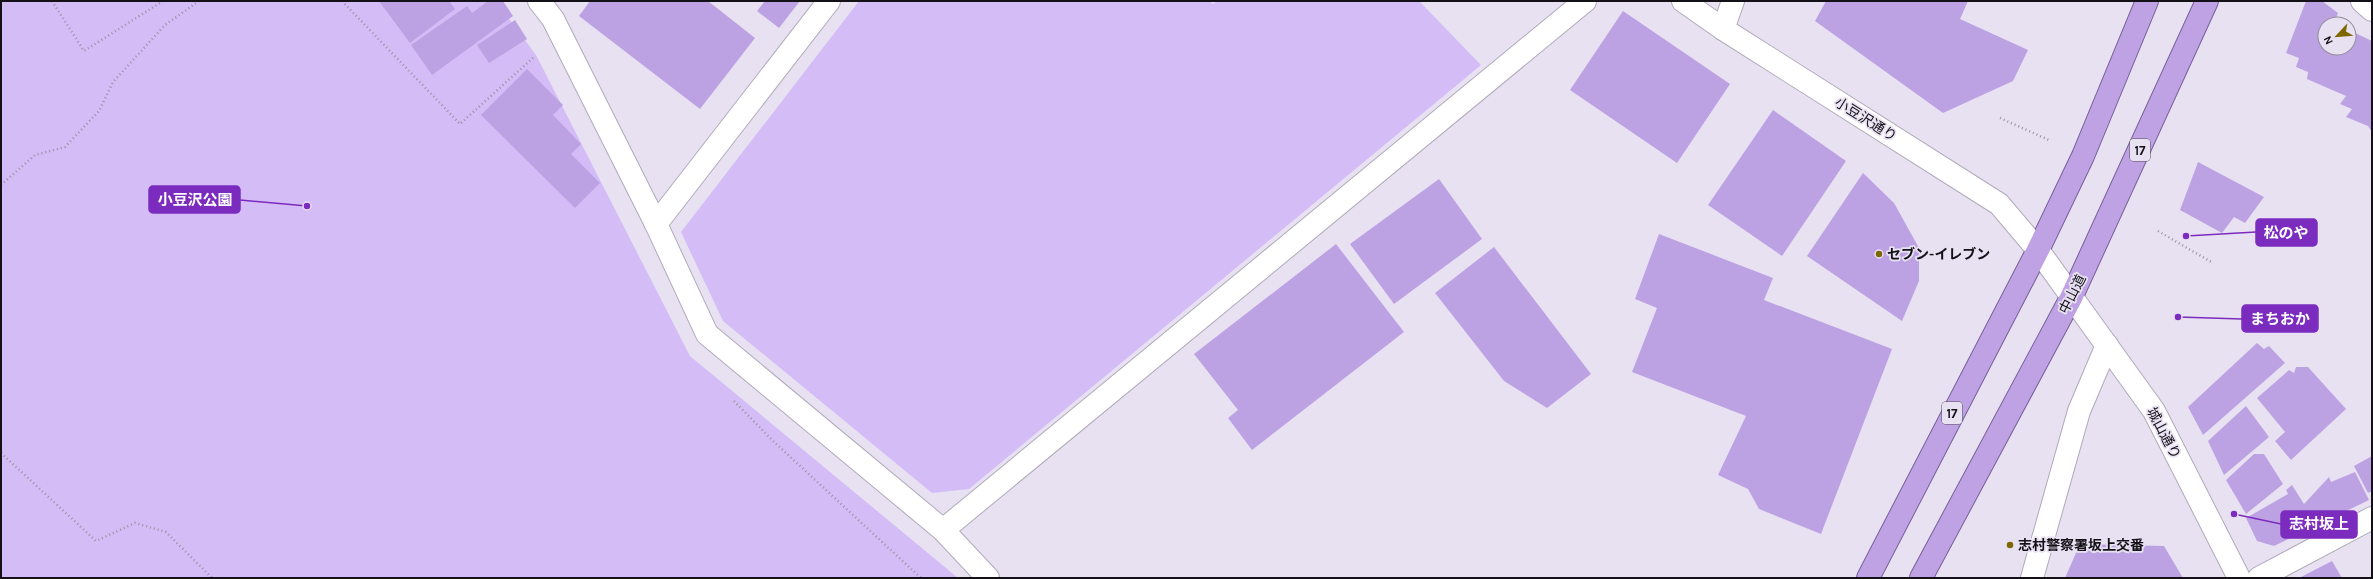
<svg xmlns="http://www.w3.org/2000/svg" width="2373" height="579" font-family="Karla,'Noto Sans JP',sans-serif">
<rect width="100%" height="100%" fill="#e8e1f2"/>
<!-- green -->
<g fill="#d4bcf7">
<polygon points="1,1 496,1 536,55 690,356 958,578 1,578"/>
<polygon points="859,1 1209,1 1213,4 1217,1 1419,1 1481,65 969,489 932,493 723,321 681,232"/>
</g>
<!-- building -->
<g fill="#bda2e3">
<polygon points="379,1 449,1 455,9 410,43"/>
<polygon points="488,1 503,1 513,16 432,75 411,45 467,6 472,13"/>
<polygon points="590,1 708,1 755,38 700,109 579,16"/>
<polygon points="765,1 800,1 779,28 757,11"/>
<polygon points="1826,1 1968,1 1960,19 2028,50 2013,81 1943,113 1815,21"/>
<polygon points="2306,1 2322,1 2338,13 2334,24 2325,24 2325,48 2349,48 2349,30 2372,41 2372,132 2368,126 2346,117 2352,109 2340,104 2346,96 2307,79 2308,72 2296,67 2299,58 2286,53"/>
<polygon points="1623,11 1730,84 1677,163 1570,90"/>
<polygon points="515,20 527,39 489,63 477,45"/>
<polygon points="527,69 563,105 553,115 581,144 571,154 600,183 575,208 481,115"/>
<polygon points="1773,110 1846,161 1782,256 1708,205"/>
<polygon points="2198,162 2264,197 2245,223 2234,217 2222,233 2180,210"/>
<polygon points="1863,173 1894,203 1919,248 1919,281 1902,321 1807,256"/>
<polygon points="1439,179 1482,239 1394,304 1350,244"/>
<polygon points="1659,234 1773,278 1764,300 1892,349 1821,534 1759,509 1748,489 1718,475 1746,416 1632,372 1657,308 1635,299"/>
<polygon points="1336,244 1404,332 1252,450 1228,418 1238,410 1194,354"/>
<polygon points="1494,247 1591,374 1547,408 1504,381 1435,293"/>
<polygon points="2257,343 2264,349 2269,346 2285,363 2203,435 2188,407"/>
<polygon points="2296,367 2308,367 2346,409 2291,460 2275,441 2285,432 2257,398 2289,370 2294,373"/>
<polygon points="2246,406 2269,437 2224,475 2208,441"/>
<polygon points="2254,454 2264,454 2283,484 2246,514 2226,480"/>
<polygon points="2372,456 2372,491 2368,493 2354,466"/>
<polygon points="2355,472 2369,500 2274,546 2257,541 2246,518 2288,494 2286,490 2292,485 2304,504 2329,477 2331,482"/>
<polygon points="2080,544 2164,546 2183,578 2065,578"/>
<polygon points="2332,561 2342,578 2299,578"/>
</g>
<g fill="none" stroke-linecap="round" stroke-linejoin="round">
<defs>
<g id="minor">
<polyline points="539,1 553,19 656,224 707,334 943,530 988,578"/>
<polyline points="2362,1 2372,10"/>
<polyline points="1723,29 1733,1"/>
<polyline points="656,224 829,1"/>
<polyline points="943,530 1585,1"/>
<polyline points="2032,578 2079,411 2107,345"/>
<polyline points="2259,578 2372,518"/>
</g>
<polyline id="tertiary" points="1683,1 1723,29 1999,204 2038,250 2154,411 2239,578"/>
<g id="trunk">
<polyline points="1868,578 2038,250 2083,156 2147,1"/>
<polyline points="1921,578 2071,298 2207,1"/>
</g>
</defs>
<!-- minor casing -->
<use href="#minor" stroke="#b0aaba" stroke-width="24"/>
<!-- tertiary casing -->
<use href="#tertiary" stroke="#b0aaba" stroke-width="24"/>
<!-- trunk casing -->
<use href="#trunk" stroke="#776098" stroke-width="24"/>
<!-- path -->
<g stroke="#9893a0" stroke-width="2.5" stroke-dasharray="1 3" stroke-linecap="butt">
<polyline points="52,1 84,51 163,1"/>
<polyline points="342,1 460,124 535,56"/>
<polyline points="2000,118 2051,141"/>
<polyline points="1,185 35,155 65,147 99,111 113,82 165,25 199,1"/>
<polyline points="2158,231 2213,263"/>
<polyline points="734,401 772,440 921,578"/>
<polyline points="1,453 96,541 135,523 166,532 212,578"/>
</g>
<!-- minor -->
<use href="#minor" stroke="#fff" stroke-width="22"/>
<!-- tertiary -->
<use href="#tertiary" stroke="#fff" stroke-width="22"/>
<!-- trunk -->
<use href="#trunk" stroke="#bea2e4" stroke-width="22"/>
</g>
<!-- markers -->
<g fill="#7f6700" stroke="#e8e1f2" stroke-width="1.5">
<circle cx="1879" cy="254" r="4"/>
<circle cx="2010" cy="545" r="4"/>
</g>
<g text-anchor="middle" stroke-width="3.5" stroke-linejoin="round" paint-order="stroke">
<!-- shield labels -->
<g fill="#e8e1f2" stroke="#534f59" stroke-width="1">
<rect x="2130" y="139" width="20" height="22" rx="3"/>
<rect x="1942" y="402" width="20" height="22" rx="3"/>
</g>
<g font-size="13" font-weight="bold" fill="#131117">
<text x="2140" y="155">17</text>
<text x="1952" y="418">17</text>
</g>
<!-- street labels -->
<g font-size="14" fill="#131117" stroke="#e8e1f2">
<text transform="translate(1866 119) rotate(32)" y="5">小豆沢通り</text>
<text transform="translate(2072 294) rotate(-63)" y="5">中山道</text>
<text transform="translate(2164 433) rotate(62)" y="5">城山通り</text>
</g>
<!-- poi labels -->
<g font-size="14" font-weight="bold" fill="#131117" stroke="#e8e1f2" text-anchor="start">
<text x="1887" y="259">セブン-イレブン</text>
<text x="2018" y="550">志村警察署坂上交番</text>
</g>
</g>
<!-- callouts -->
<path fill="none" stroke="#7b2cbf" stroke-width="1.5" d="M307 206L240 200M2186 236L2256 232M2178 317L2242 319M2234 514L2281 524"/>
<g fill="#7b2cbf" stroke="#e8e1f2" stroke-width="1.5">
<circle cx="307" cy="206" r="4"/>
<circle cx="2186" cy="236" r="4"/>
<circle cx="2178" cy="317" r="4"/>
<circle cx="2234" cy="514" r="4"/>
</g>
<g fill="#7b2cbf" stroke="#7b2cbf" stroke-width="1.5">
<rect x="149" y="186" width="91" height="27" rx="4"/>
<rect x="2256" y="219" width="61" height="27" rx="4"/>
<rect x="2242" y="305" width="76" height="27" rx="4"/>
<rect x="2281" y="511" width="76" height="27" rx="4"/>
</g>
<g font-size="15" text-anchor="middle" font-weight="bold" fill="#fff">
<text x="195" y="205">小豆沢公園</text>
<text x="2286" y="238">松のや</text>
<text x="2280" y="324">まちおか</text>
<text x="2319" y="529">志村坂上</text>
</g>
<!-- border -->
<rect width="2373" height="579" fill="none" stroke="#131117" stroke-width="4"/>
<!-- north arrow -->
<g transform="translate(2337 36) rotate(244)"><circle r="19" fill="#e8e1f2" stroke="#938e9a"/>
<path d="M0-3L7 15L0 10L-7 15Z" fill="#7f6700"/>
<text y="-6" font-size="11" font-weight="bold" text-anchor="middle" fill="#131117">N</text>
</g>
</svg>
